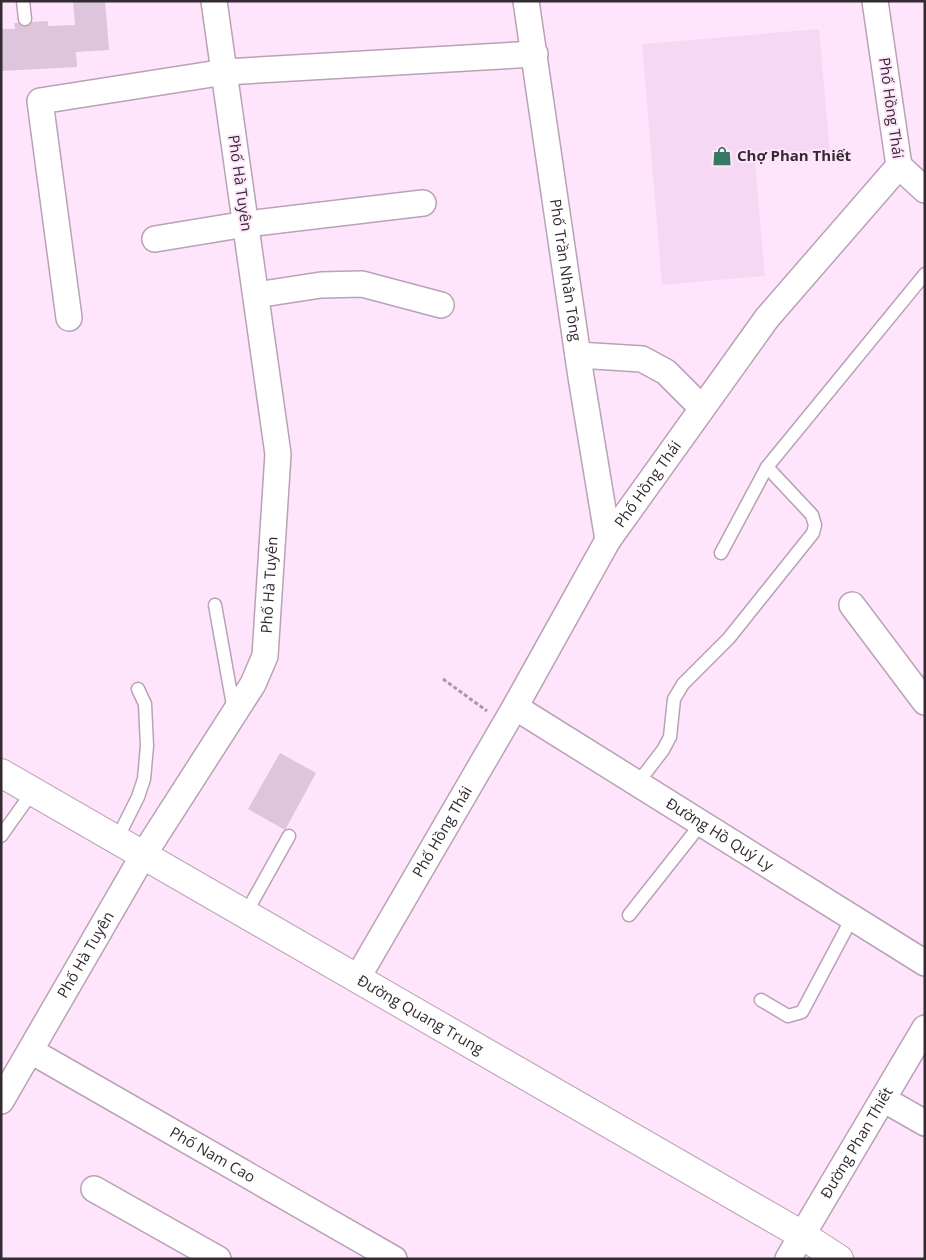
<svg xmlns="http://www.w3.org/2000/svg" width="926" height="1260" font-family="'Open Sans',sans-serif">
<rect width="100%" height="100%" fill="#ffe5fc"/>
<!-- built -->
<polygon fill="#f7d8f4" points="819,29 830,153 755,160 765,276 662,285 642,44"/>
<!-- building -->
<g fill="#ddc5db">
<polygon points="73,1 105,1 109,50 76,52 77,67 1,71 1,29 15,29 14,23 48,21 48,26 75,25"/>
<polygon points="280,753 316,773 285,830 248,809"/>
</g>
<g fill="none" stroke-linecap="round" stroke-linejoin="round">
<defs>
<g id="lane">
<polyline points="23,1 25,19"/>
<polyline points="721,553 767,467 925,274"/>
<polyline points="215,605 234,711"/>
<polyline points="637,784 663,750 670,737 674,699 683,684 729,638 813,533 815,525 812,515 767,467"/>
<polyline points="1,836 33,791"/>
<polyline points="117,839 138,797 144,779 147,746 145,704 138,689"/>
<polyline points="246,913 289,836"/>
<polyline points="629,915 701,824"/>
<polyline points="761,1000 788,1016 802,1012 852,918"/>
</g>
<g id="street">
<path id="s1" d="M526 1 581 377 608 540"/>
<polyline points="899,166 925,190"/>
<polyline points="155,239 246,224 423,203"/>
<polyline points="256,295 321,285 362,284 441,305"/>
<polyline points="69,318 40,101 225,72 535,54"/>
<polyline points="578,355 642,359 666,372 702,408"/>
<polyline points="852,605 925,702"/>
<path id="s2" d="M515 707 925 963"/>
<path id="s3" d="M358 977 515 707 608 540 767 318 899 166 875 1"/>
<path id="s4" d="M31 1051 394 1259"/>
<polyline points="883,1099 925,1123"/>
<path id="s5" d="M1 1101 144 854 253 684 265 656 278 454 214 1"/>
<polyline points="94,1189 218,1259"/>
<path id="s6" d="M788 1259 925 1028"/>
</g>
<g id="secondary">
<path id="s7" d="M1 773 802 1235 839 1259"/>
</g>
</defs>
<!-- lane casing -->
<use href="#lane" stroke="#b9a2b7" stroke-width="15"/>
<!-- street casing -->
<use href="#street" stroke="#b9a2b7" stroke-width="28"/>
<!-- secondary casing -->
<use href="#secondary" stroke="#b9a2b7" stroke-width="30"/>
<!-- path -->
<polyline stroke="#aa97a8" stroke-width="3" stroke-dasharray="4 2.5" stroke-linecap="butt" points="443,679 487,711"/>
<!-- lane -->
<use href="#lane" stroke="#fff" stroke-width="12"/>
<!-- street -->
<use href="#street" stroke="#fff" stroke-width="25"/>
<!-- secondary -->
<use href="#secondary" stroke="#fff" stroke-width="28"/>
</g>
<!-- icons -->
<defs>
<symbol id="shop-bare" viewBox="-9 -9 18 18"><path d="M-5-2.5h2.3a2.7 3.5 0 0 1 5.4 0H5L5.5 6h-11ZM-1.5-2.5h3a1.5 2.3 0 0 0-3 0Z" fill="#367766" stroke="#ffe5fc" stroke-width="2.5" paint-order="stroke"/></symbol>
</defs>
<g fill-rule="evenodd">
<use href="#shop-bare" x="708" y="142" width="28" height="28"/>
</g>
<g text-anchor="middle" stroke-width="4" stroke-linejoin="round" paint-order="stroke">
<!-- street labels -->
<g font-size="15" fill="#332a32" stroke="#ffe5fc">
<text transform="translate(891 108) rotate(82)" y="5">Phố Hồng Thái</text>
<text transform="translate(240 183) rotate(82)" y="5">Phố Hà Tuyên</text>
<text dy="5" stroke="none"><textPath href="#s1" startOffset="272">Phố Trần Nhân Tông</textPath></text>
<text dy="5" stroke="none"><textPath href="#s3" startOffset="572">Phố Hồng Thái</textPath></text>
<text dy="5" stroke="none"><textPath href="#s5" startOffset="589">Phố Hà Tuyên</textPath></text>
<text dy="5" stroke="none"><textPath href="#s3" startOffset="168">Phố Hồng Thái</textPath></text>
<text dy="5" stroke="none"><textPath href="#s2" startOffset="241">Đường Hồ Quý Ly</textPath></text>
<text dy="5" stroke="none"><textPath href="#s5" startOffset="169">Phố Hà Tuyên</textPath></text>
<text dy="5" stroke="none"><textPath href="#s7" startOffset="484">Đường Quang Trung</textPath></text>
<text dy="5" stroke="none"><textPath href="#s6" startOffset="135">Đường Phan Thiết</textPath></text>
<text dy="5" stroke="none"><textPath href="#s4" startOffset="209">Phố Nam Cao</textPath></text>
</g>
<!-- poi labels -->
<g font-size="15" font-weight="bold" fill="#332a32" stroke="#ffe5fc" text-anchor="start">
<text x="737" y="161">Chợ Phan Thiết</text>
</g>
</g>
<!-- border -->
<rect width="926" height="1260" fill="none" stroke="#332a32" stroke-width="5"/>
</svg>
